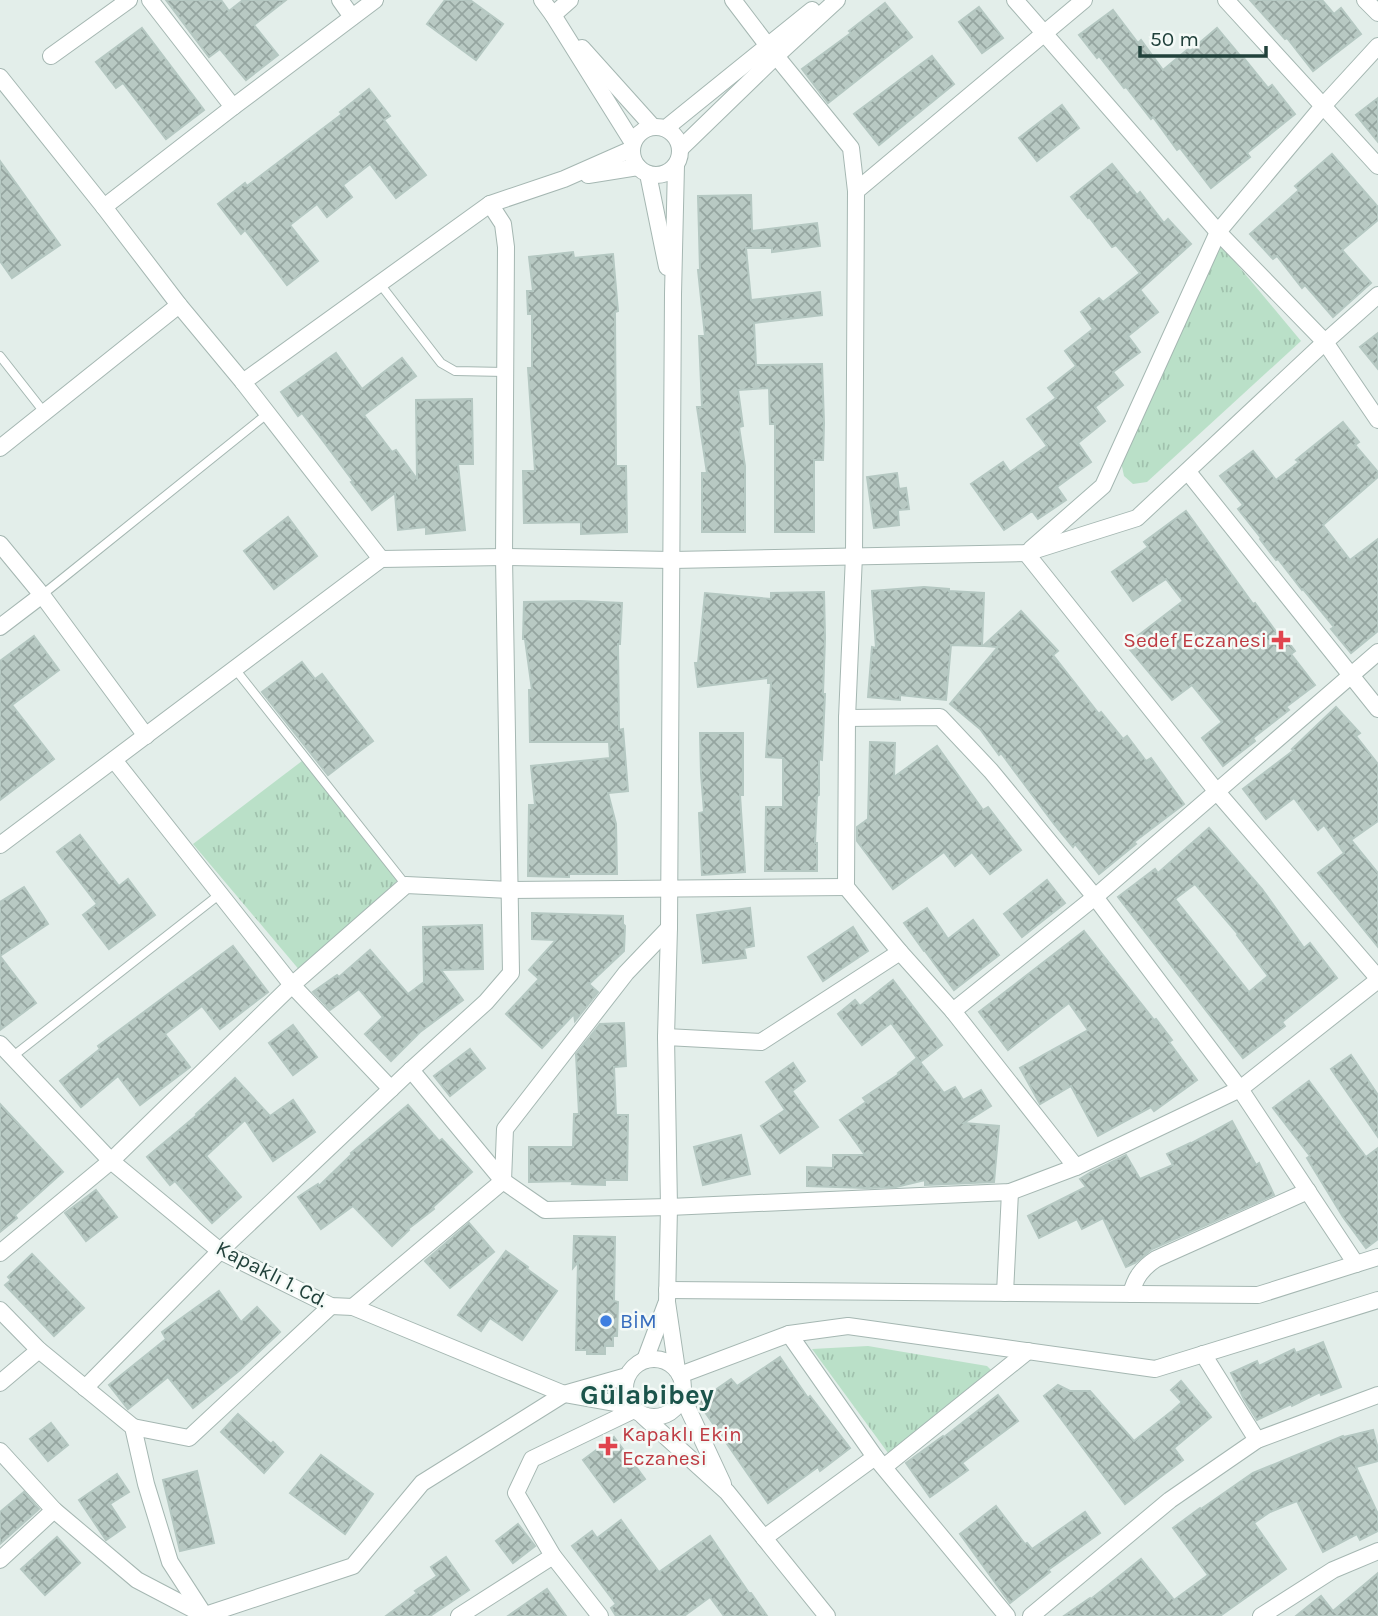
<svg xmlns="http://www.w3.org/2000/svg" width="1378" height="1616" font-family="Karla,sans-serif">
<defs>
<pattern id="park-tufts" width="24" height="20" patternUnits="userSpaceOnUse" patternTransform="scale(1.75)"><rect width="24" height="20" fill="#bae0c8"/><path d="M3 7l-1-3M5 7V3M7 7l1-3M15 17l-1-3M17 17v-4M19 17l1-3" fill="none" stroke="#a0c1ad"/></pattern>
<pattern id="building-cross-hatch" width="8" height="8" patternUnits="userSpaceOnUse" patternTransform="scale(1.75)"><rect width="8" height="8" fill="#b8c9c3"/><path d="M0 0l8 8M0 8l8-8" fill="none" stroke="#95a5a0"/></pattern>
</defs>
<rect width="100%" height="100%" fill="#e3eeea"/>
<!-- park -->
<g fill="url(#park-tufts)">
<polygon points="1221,245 1301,341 1147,482 1133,484 1124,476 1121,462"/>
<polygon points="302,761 399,879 301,972 193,844"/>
<polygon points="868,1346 987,1366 992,1371 987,1380 888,1453 812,1349"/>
</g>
<!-- building -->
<g fill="url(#building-cross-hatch)" stroke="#b5c8c2" stroke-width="2" fill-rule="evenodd">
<polygon points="166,0 221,0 229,11 243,0 286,0 254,25 278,55 246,80 220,49 209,57"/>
<polygon points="445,0 470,0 503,24 476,60 427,24"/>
<polygon points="1250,0 1322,0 1334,14 1341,8 1361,34 1313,71 1287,38 1285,39"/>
<polygon points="885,3 912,37 828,103 802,69 851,33 849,31"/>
<polygon points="979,7 1003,38 982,53 959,22"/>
<polygon points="1113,10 1138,43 1141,40 1163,70 1188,49 1190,51 1217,28 1242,58 1243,57 1268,88 1272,85 1295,114 1247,153 1250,157 1211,188 1180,148 1177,150 1153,117 1151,119 1126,87 1124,88 1099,56 1097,58 1079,35"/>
<polygon points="142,28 204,110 166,139 123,83 116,88 96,62"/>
<polygon points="932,56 954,84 879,145 854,114"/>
<polygon points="369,89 390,116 384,120 426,175 396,198 370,164 343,185 352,197 327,217 317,204 290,225 318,261 287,285 245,230 241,234 218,204 245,183 247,186 342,114 340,112"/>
<polygon points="1378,98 1378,142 1356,115"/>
<polygon points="1062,105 1079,128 1037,161 1019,138"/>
<polygon points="1332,154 1378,207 1378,220 1342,250 1371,283 1333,317 1305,285 1302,288 1277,256 1273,259 1250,234 1299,190 1295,186"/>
<polygon points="0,161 60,245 12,278 0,261"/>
<polygon points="1112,164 1137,195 1140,192 1164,223 1168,219 1191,244 1140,290 1158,312 1128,336 1140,352 1113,372 1123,385 1095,407 1105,421 1078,443 1091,462 1057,487 1066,500 1038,519 1032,511 1004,530 971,484 1003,462 1010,472 1047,446 1027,419 1056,398 1048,388 1076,366 1065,351 1093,329 1081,312 1099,298 1103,302 1140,273 1116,245 1112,247 1089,217 1088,218 1071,197"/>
<polygon points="751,195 752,231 817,223 820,246 772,252 772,248 746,248 751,300 820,292 822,315 754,323 756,365 822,364 824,423 823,460 814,460 814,532 775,532 775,424 770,424 769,388 738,390 743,426 739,427 745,466 745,532 702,532 702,473 707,473 697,407 702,407 699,336 705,336 698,270 700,270 698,196"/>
<polygon points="573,252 574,258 613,254 618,311 615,312 616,466 626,466 627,532 581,534 581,522 524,523 523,471 535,471 528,368 532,368 532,314 528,314 527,291 533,291 529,257"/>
<polygon points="1378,333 1378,369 1360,347"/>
<polygon points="336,353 362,389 402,358 416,376 364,415 392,452 396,450 417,479 416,400 472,399 473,464 458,464 465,530 426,534 426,527 398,530 395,493 372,510 351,482 353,481 302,413 298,416 281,392"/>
<polygon points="1343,422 1359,442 1355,445 1378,472 1378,477 1323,525 1350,560 1378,539 1378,631 1351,653 1331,629 1334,627 1303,589 1302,590 1278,559 1276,560 1260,539 1261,538 1238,509 1243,505 1220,476 1253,451 1276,480 1299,462 1296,460"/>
<polygon points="897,473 899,489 906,488 909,509 898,510 899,525 874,528 867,477"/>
<polygon points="1186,511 1253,604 1255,603 1277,633 1280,631 1295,651 1291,654 1315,685 1286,707 1289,710 1253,738 1255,741 1223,766 1202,738 1222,722 1192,685 1172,700 1126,645 1183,601 1166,579 1133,601 1112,572 1148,547 1144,542"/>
<polygon points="288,517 317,556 274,589 244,551"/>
<polygon points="924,587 949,589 949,591 984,593 982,646 951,645 946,700 900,695 900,700 868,697 872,647 876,648 872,591"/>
<polygon points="824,592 825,638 823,694 825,694 822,760 819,759 819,795 817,796 815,843 817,843 817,871 765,871 766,807 783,807 783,758 766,757 771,683 768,683 768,678 698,687 695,663 698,663 705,593 771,599 771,593"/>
<polygon points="579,601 622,603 620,644 618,644 619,730 623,729 628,791 608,793 616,824 617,874 569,874 569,877 528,876 529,805 535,805 531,766 610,758 609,742 530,742 529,690 532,690 525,639 523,639 524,602"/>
<polygon points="1021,611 1058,651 1053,655 1099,714 1101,712 1123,739 1127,736 1146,761 1151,758 1184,804 1134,842 1136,844 1099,874 1075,844 1073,847 1054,824 1001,753 999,755 980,729 950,704 998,647 983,646"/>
<polygon points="34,636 59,670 12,705 54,759 0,800 0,661"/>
<polygon points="302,662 315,679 322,674 373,741 328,775 262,692"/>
<polygon points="1336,707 1360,733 1356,736 1378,764 1378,821 1351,840 1378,873 1378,947 1318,873 1344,853 1324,825 1318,830 1294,798 1266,819 1243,789 1294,750 1292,749"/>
<polygon points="700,733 743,733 743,795 740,795 745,872 702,875 699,813 704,812 701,774"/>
<polygon points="870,742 895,743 894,777 937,746 983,810 988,807 1021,850 990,874 972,852 955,866 944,852 893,889 857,841 857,827 868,819"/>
<path d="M1209 828 1262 889 1304 948 1310 943 1337 978 1282 1022 1285 1026 1243 1058 1118 897 1155 869 1158 873ZM1195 884 1238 934 1237 935 1268 976 1249 992 1175 899Z"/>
<polygon points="80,835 119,886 128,879 155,915 109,949 83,915 97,904 57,852"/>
<polygon points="1047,880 1065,903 1022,937 1004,914"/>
<polygon points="24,887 48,924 0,956 36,1003 0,1030 0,902"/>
<polygon points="750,908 754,946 744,948 746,958 703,963 697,915"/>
<polygon points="927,908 948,939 973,920 999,955 954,990 925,951 924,951 904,923"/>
<polygon points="532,913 623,916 623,924 625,926 624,951 589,984 598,992 579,1016 575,1021 574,1014 542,1048 506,1014 539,979 529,970 556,940 532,939"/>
<polygon points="482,925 483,969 441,970 463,1000 420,1032 391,1061 365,1034 383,1017 359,989 330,1010 313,992 337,975 339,977 370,950 408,994 424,982 423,927"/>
<polygon points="853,927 868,951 823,981 808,957"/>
<polygon points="1084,931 1154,1020 1156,1019 1172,1040 1169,1042 1197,1080 1154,1111 1151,1107 1098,1136 1071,1086 1040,1104 1020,1068 1088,1030 1069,1003 1008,1050 979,1012"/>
<polygon points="233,946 268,992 220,1029 202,1006 165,1034 190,1067 140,1105 118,1076 81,1107 60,1081 100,1049 98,1046"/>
<polygon points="893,980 942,1045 920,1062 891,1023 862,1045 838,1014 855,1000 860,1006"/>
<polygon points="624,1023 626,1066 614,1067 616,1115 628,1115 627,1180 605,1180 605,1185 572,1184 573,1181 529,1182 529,1147 573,1147 574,1114 579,1114 576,1054 600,1024"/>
<polygon points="293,1025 317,1057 293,1075 269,1043"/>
<polygon points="470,1049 485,1068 450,1096 434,1076"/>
<polygon points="1351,1055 1378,1095 1378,1137 1331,1069"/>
<polygon points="917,1058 944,1093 955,1087 963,1100 981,1090 991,1106 964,1123 999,1126 994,1182 925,1185 925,1180 896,1187 867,1188 807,1186 807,1167 833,1168 833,1155 865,1155 840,1120 866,1102 863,1098 899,1074 898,1073"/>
<polygon points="793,1063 805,1081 792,1091 818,1127 780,1153 761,1126 785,1110 766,1082"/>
<polygon points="235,1078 270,1116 293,1100 315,1132 273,1161 245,1120 206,1156 241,1197 212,1223 175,1181 170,1185 147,1157 197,1115 196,1114"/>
<polygon points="1309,1081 1366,1157 1378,1148 1378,1239 1366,1248 1343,1217 1307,1158 1310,1156 1273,1108"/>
<polygon points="0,1104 63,1172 15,1215 17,1218 0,1232"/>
<polygon points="408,1105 439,1141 442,1139 472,1172 433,1207 434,1209 408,1229 409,1230 392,1246 353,1206 321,1229 298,1197 318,1184 319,1186 352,1154 351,1153"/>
<polygon points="1232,1121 1256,1165 1259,1163 1274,1195 1152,1249 1135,1263 1126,1267 1103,1218 1082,1229 1077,1219 1039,1238 1028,1216 1086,1187 1080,1179 1091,1172 1126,1155 1140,1179 1173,1165 1167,1154 1190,1143 1190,1144"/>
<polygon points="741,1135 750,1174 703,1185 694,1147"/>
<polygon points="96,1190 117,1217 86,1241 65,1213"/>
<polygon points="469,1223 494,1252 450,1288 425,1261"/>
<polygon points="574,1236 615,1237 614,1301 618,1302 617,1336 613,1336 613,1346 605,1346 605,1354 587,1354 587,1350 576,1350 578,1262 573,1268"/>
<polygon points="506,1251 528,1267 527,1269 557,1291 522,1340 490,1318 481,1331 458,1315"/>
<polygon points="32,1254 84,1308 54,1336 5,1285 11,1280 8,1277"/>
<polygon points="219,1291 241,1322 257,1307 280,1332 240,1370 193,1408 168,1377 128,1409 109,1385 166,1339 162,1332"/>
<polygon points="1323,1342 1341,1387 1321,1395 1320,1392 1292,1406 1291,1404 1257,1420 1244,1399 1231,1373 1257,1361 1259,1366 1294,1349 1296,1353"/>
<polygon points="780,1357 808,1398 810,1396 850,1448 820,1471 818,1467 768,1503 698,1402 731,1379 737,1386"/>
<polygon points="1181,1381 1211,1417 1174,1448 1183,1460 1125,1504 1044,1396 1058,1385 1070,1391 1090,1391 1134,1441 1172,1411 1182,1402 1171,1390"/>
<polygon points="998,1395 1018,1421 962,1463 968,1470 930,1497 906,1463 943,1436 944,1437"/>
<polygon points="238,1414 271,1444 273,1442 283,1452 264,1473 221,1432"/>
<polygon points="51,1423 68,1445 48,1461 30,1439"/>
<polygon points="1373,1430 1378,1449 1378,1461 1356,1467 1378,1514 1378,1531 1360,1540 1357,1534 1323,1552 1297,1501 1270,1512 1254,1523 1286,1569 1220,1616 1064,1616 1090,1598 1091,1599 1141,1559 1174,1600 1208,1575 1173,1528 1200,1508 1201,1509 1253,1473 1343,1436 1344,1437"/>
<polygon points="614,1437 645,1479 614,1502 583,1460"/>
<polygon points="321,1455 373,1494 345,1534 290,1493"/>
<polygon points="197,1471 214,1543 180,1551 163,1480"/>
<polygon points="117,1474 129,1492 110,1504 125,1527 106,1540 79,1500"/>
<polygon points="24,1492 39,1509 0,1544 0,1512"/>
<polygon points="996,1506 1025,1544 1027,1543 1032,1549 1085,1512 1100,1533 1048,1570 1050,1572 1010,1603 960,1534"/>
<polygon points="621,1520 659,1572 710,1536 749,1593 751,1593 767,1616 724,1616 710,1597 684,1616 616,1616 611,1608 616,1604 572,1546 592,1531 597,1538"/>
<polygon points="518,1524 535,1546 513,1563 496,1541"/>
<polygon points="57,1537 80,1563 45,1595 21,1569"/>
<polygon points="446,1557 469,1590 430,1616 386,1616 417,1593 415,1591 437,1576 431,1567"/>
<polygon points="1378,1573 1378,1616 1296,1616 1321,1596 1333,1611"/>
<polygon points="547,1589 566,1616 508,1616"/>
</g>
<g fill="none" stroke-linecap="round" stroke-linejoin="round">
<defs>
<g id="lane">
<polyline points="380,284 441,363 455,371 505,372"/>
<polyline points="0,356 44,412"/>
<polyline points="42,595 267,414"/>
<polyline points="235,669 406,885"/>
<polyline points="12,1057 220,894"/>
</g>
<g id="street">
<polyline points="150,0 233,107"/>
<polyline points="340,0 352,17"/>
<polyline points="542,0 553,15 633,143"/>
<polyline points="733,0 768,46"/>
<polyline points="1015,0 1218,232 1325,342 1378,420"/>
<polyline points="1226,0 1378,166"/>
<polyline points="1365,0 1378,13"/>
<polyline points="553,15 570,0"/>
<polyline points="582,48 653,127"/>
<polyline points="51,56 129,0"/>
<polyline points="776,56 851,148 856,191"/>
<polyline points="0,77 104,207 179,305 243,382 381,559"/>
<circle cx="656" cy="151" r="24"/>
<polyline points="666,128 812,10"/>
<polyline points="681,148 776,56 837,0"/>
<polyline points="676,165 673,294 669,928 666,1037 669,1207 667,1302 677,1370"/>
<polyline points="648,174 667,267"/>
<polyline points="588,175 638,167"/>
<polyline points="104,207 233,107 375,0"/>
<polyline points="243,382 490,204 564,179 632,149"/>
<polyline points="0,448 179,305"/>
<polyline points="1188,472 1378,709"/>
<polyline points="0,544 42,595 146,736"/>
<polyline points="1031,549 1103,486 1218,232 1323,106 1378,46"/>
<polyline points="1026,553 1217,792 1378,978"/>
<polyline points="0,627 42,595"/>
<polyline points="847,718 940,717 991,771 1095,897 1240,1089 1356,1264"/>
<polyline points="114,760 292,985 391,1089"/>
<polyline points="0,845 381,559 504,557 672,560 1026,553 1137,518 1325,342 1378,295"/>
<polyline points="953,1011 1095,897 1378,652"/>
<polyline points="666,1037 761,1042 900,952"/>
<polyline points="0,1044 111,1161 220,1251 331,1306 353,1307 564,1394 631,1406"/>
<polyline points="411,1070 503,1181 545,1210 669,1207 1010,1192 1076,1167 1240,1089 1378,980"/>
<polyline points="1076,1167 953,1011 900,952 846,887 847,718 854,555 856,191 1084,0"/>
<polyline points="0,1253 111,1161 292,985 406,885 510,890 846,887"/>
<polyline points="667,1290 1258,1295 1378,1257"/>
<polyline points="1005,1293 1010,1192"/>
<path d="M1131 1294C1135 1278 1142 1268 1156 1259L1308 1191"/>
<polyline points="353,1307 503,1181 505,1129 626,973 669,928"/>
<polyline points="0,1310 39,1350 133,1427 146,1484 170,1562 205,1616"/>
<polyline points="789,1334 875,1457 1007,1616"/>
<polyline points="1203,1354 1257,1440"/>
<circle cx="654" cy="1388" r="29"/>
<polyline points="645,1360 666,1304"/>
<polyline points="680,1375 789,1334 848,1326 1155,1369 1378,1300"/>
<polyline points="0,1383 39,1350"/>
<polyline points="85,1388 220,1251 411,1070 486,1002 511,973 504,557 506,247 503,224 490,204"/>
<polyline points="682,1396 723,1484"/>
<polyline points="643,1416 727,1492 827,1616"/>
<polyline points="133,1427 189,1438 331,1306"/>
<polyline points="0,1451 54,1510 137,1580 202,1614"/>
<polyline points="884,1467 1028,1351"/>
<polyline points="764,1538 875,1457"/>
<polyline points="0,1560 54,1510"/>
<polyline points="202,1616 353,1566 422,1483 564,1394 627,1376"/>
<polyline points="459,1616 553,1556"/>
<polyline points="600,1616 553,1556 516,1493 532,1459 634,1410"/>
<polyline points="1031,1616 1170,1500 1257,1440 1378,1395"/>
<polyline points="1261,1616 1333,1570 1378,1551"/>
</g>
</defs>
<!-- lane casing -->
<use href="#lane" stroke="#a5b7b2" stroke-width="10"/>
<!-- street casing -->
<use href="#street" stroke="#a5b7b2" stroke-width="18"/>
<!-- lane -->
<use href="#lane" stroke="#fff" stroke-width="8"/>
<!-- street -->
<use href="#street" stroke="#fff" stroke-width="16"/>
</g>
<!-- markers -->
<g fill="#e0444e" stroke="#f4faf7" stroke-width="2.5">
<path d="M1277.5 629.5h7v7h7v7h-7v7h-7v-7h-7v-7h7z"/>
<path d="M604.5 1435.5h7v7h7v7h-7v7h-7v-7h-7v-7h7z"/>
</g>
<circle fill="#3f7fe0" stroke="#f4faf7" stroke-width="2.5" cx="606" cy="1321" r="7"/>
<g text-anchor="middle" stroke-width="5" stroke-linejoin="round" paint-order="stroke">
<!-- health labels -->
<g font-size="21" fill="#be3a42" stroke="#f4faf7" text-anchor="end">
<text x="1267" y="647">Sedef Eczanesi</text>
<text x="622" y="1441" text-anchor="start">Kapaklı Ekin<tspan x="622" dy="24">Eczanesi</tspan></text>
</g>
<!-- street labels -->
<g font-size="21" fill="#21413b" stroke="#f4faf7">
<text transform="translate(272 1274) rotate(27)" y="7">Kapaklı 1. Cd.</text>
</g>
<!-- shop labels -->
<g font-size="21" fill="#366cbe" stroke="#f4faf7" text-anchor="start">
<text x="620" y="1328">BİM</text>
</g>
<!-- district labels -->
<g font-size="28" font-weight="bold" fill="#1b544b" stroke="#f4faf7">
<text x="647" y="1404">Gülabibey</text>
</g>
</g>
<!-- scale -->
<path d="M1140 46v10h126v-10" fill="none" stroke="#21413b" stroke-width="3.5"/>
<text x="1150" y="46" font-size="21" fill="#21413b" stroke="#f4faf7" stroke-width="5" paint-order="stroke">50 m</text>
</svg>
